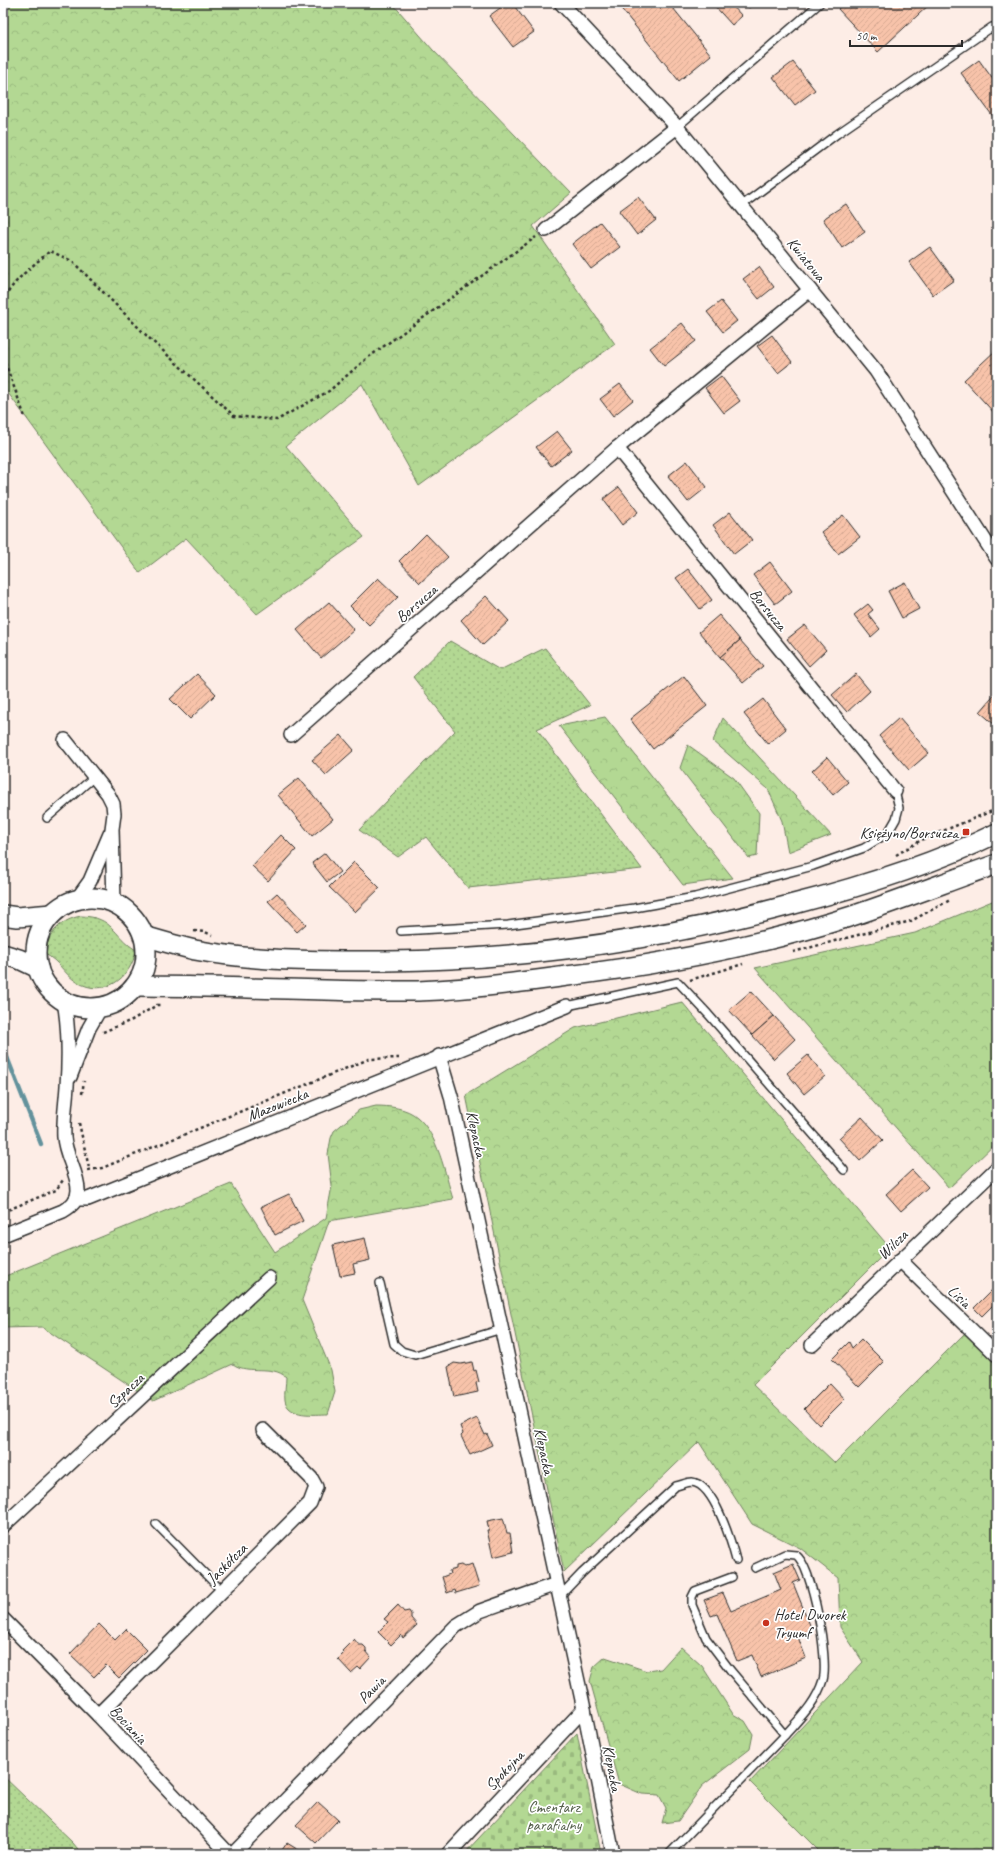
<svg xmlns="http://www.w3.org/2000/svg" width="1000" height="1857" font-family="Caveat,sans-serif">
<defs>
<pattern id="grass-dots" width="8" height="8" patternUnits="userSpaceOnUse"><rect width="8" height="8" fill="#b3d893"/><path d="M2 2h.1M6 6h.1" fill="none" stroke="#9aba7f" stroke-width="1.8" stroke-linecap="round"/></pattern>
<pattern id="forest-crowns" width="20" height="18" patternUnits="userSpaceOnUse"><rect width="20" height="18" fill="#b3d893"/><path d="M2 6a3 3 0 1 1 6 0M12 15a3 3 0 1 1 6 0" fill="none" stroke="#9aba7f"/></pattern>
<pattern id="cemetery-stones" width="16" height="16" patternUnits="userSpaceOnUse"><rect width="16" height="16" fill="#b3d893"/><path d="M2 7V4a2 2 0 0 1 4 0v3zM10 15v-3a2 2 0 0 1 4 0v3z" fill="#9aba7f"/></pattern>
<pattern id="building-hatch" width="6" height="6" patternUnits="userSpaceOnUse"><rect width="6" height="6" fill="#f8c3aa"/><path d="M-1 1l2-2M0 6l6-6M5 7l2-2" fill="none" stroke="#d5a892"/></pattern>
</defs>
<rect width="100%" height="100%" fill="#fdede6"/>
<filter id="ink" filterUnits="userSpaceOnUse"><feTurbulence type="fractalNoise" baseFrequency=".025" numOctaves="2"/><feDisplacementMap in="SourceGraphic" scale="8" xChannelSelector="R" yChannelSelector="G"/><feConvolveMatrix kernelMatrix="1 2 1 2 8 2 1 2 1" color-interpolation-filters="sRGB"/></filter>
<g filter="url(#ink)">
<!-- grass -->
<g fill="url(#grass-dots)" stroke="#6f825f">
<polygon points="450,641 500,670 545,648 590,705 537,729 642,869 468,888 426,837 398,857 359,830 455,731 413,677"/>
<path d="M81 916C114 917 112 935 136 950 131 979 104 998 77 982 64 974 59 961 45 954 48 933 60 920 81 916Z"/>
<polygon points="3,1776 73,1843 82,1854 3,1854"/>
</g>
<!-- forest -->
<g fill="url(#forest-crowns)" stroke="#6f825f">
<polygon points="3,3 392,3 433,50 571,193 533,226 615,344 419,486 362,384 286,446 364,537 257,614 186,538 140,573 3,386"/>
<polygon points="605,717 733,878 683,885 559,726"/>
<polygon points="723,718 831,835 788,852 782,821 768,789 713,741"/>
<polygon points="688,745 734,778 759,813 757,856 749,858 680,768"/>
<polygon points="997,899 997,1142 949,1188 755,968 915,933"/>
<polygon points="682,1002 890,1248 753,1385 835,1463 965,1333 997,1364 997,1854 892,1854 888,1850 884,1854 822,1854 750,1782 863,1662 840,1627 838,1578 800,1548 752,1524 699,1442 564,1572 466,1095 575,1028"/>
<path d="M376 1106C389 1106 407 1108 417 1117 438 1134 445 1174 453 1199L329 1221 302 1300 331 1370 335 1392 328 1414C315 1414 288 1418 285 1400 284 1393 286 1384 286 1377 272 1364 248 1375 233 1364L153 1401 42 1327 3 1328V1277L231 1184 275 1252 326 1218 332 1186 328 1154 331 1138 334 1131 359 1110Z"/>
<polygon points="681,1647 702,1666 733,1714 745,1721 753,1734 750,1749 702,1786 678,1821 662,1823 666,1808 659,1795 642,1794 619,1784 590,1681 594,1667 605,1657 647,1671 661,1669"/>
</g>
<!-- cemetery -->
<polygon fill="url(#cemetery-stones)" stroke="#6f825f" points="577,1733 601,1854 464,1854"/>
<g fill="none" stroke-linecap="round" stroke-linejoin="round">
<!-- stream -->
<polyline stroke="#63929c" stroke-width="4.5" points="3,1047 41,1144"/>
</g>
<!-- building -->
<g fill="url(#building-hatch)" stroke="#2b2b2b">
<polygon points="507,3 512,3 534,32 513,47 489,16"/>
<polygon points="622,3 669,3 711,55 679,81 619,6"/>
<polygon points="712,3 730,3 742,16 732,25"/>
<polygon points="745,3 755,3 749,8"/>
<polygon points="844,3 931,3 878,52 838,9"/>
<polygon points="979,60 997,85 997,122 961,73"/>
<polygon points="793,62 815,90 795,105 773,77"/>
<polygon points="638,197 656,220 637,235 619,211"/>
<polygon points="846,204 865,232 842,248 823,219"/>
<polygon points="600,222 620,247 591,269 572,244"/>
<polygon points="930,247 954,280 933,295 909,262"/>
<polygon points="759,267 774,287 759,299 743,279"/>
<polygon points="721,301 737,321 723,332 707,312"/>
<polygon points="682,323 696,341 664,366 650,348"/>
<polygon points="772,335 792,362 778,373 757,346"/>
<polygon points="997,349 997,416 964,380"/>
<polygon points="721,376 740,401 724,413 705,388"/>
<polygon points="620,384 633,400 613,416 600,399"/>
<polygon points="557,431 572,450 551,466 536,447"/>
<polygon points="687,461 707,487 688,502 668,476"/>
<polygon points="619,487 638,512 622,525 603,499"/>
<polygon points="730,512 752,540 734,554 713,525"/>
<polygon points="843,515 860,537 838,554 821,532"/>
<polygon points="426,534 448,557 420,583 399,561"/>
<polygon points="770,562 792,591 775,604 753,575"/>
<polygon points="688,569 712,600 700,609 676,578"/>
<polygon points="378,578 398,597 369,625 350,606"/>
<polygon points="905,582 919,609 902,618 888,591"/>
<polygon points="486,596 509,621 483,645 461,620"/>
<polygon points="329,602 354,630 321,658 297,630"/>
<polygon points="868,604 873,610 868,614 880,629 871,637 854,615"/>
<polygon points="719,615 740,640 720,657 699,632"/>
<polygon points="805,625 826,650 809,666 787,639"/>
<polygon points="740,640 763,666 743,683 720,657"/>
<polygon points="197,674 216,694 190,719 170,699"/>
<polygon points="856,674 870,691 847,712 832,695"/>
<polygon points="684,676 707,706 653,749 630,719"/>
<polygon points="997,692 997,723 995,725 980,712"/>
<polygon points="763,699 786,729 768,744 744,714"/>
<polygon points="899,718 929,753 909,770 879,736"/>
<polygon points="341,735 354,750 326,775 312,760"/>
<polygon points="827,757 848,782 833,795 812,771"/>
<polygon points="299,778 333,819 312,836 278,795"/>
<polygon points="281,835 296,850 268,881 252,866"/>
<polygon points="325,853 340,872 327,882 312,863"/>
<polygon points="354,862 380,888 355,912 329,887"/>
<polygon points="277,893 306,924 297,932 268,901"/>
<polygon points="751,991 774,1016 752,1035 729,1010"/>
<polygon points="774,1016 795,1039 774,1059 752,1035"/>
<polygon points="808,1055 825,1076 804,1094 787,1073"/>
<polygon points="862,1117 883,1140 860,1161 839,1138"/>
<polygon points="912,1170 928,1187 901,1211 886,1194"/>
<polygon points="289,1194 303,1221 275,1235 261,1207"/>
<polygon points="365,1238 370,1260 353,1264 355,1273 340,1276 333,1245"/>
<polygon points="997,1285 997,1301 982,1316 974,1308"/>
<polygon points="861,1339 884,1362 859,1387 832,1359 849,1342 852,1348"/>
<polygon points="472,1362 474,1371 476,1370 479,1382 476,1383 478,1392 454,1397 448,1367 454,1363 461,1364"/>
<polygon points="830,1383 845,1399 819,1425 804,1409"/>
<polygon points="477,1418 485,1435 487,1434 492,1445 470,1455 461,1436 463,1434 460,1426"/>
<polygon points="503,1518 507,1533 510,1533 513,1552 493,1557 487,1530 489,1530 487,1521"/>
<polygon points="472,1564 479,1586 456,1593 455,1590 447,1593 442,1577 450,1574 449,1571 456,1569 456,1566 461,1565 464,1567"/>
<polygon points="793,1564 800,1580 793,1583 812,1630 798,1637 806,1658 761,1677 752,1655 737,1661 717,1614 711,1616 704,1600 723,1593 731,1611 781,1590 774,1572"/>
<polygon points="398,1605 404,1612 409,1611 411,1614 411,1618 417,1625 403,1638 401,1635 391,1645 378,1632 388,1622 384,1619"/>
<polygon points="99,1624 115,1640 126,1629 147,1650 119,1678 106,1665 94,1677 70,1654"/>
<polygon points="354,1639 359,1645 363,1645 366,1648 366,1651 371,1657 360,1669 358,1667 351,1673 338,1659 344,1653 342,1651"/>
<polygon points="318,1802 338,1820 316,1843 296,1825"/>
<polygon points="287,1843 305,1854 282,1854 284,1852 282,1850"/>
</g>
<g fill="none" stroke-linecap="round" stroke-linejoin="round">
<defs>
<g id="service">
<polyline points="677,127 820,3"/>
<polyline points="741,206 837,134 992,27 997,34"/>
<polyline points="47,818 94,777"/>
<polyline points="401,931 508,925 634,908 695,897 813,866 864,848 888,833 896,819 899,808 895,791"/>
<polyline points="567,1006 678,982 708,1014 844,1170"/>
<polyline points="380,1283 394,1344 402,1351 415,1355 502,1329"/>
<polyline points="156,1524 222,1591"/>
<path d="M755 1568 785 1554 796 1555C813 1567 829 1661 823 1680 816 1703 800 1718 785 1735"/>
<path d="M559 1597 582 1573 676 1486C681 1485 687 1482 692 1482 714 1484 731 1541 736 1560"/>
<polyline points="669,1854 785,1735 731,1671 706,1638 692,1605 692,1597 695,1591 732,1577"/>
</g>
<g id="minor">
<polyline points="561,3 677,127 876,371 997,559"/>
<polyline points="546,230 677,127"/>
<polyline points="617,448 895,791"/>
<polyline points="291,735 617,448 810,290"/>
<polyline points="65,740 108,794 113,804 114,814 112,829 114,902"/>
<polyline points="77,899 90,881 110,834"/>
<polyline points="439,1056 451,1096 584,1709 613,1854"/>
<polyline points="70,1077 89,1028 101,1007"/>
<polyline points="76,1199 88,1199 567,1006"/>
<path d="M3 1235 63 1211C71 1206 78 1201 78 1190 78 1172 65 1156 64 1137 63 1120 66 1103 67 1086 69 1058 69 1029 64 1001"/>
<polyline points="900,1260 997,1355"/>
<polyline points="812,1345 997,1168"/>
<polyline points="3,1526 269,1278"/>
<polyline points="3,1619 98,1715 229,1854"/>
<polyline points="98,1715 310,1503 316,1487 311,1478 263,1430"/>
<polyline points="233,1854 456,1626 480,1611 556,1584"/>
<polyline points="448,1854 584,1709"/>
</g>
<g id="secondary">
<circle cx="91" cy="953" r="55"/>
<polyline points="3,915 17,917 52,914"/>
<path d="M144 936C161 941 178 946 195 950 258 962 323 961 387 961 524 960 658 940 790 905 860 887 932 865 997 833"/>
<polyline points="3,954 19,959 38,968"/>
<path d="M136 986C230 986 324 992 418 991 468 989 518 983 567 976 664 964 759 946 852 916 900 900 949 881 997 864"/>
</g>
</defs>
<!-- service casing -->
<use href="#service" stroke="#2b2b2b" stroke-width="10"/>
<!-- minor casing -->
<use href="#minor" stroke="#2b2b2b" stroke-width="16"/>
<!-- secondary casing -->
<use href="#secondary" stroke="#2b2b2b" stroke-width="22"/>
<!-- path -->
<g stroke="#2b2b2b" stroke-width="2.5" stroke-dasharray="3 3" stroke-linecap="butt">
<path d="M3 303C9 283 35 264 50 251L72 261 149 338 234 416 277 420 329 391 366 359 536 237"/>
<polyline points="3,357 25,417"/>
<polyline points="896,855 923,839 997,809"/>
<polyline points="194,931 205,932 212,935"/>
<polyline points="793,952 911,921 950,900"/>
<polyline points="690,980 743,964"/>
<polyline points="103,1032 132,1020 157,1005 161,1005"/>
<polyline points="82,1094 84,1081"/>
<polyline points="79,1123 89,1168"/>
<polyline points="88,1170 102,1168 369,1059 399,1058"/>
<polyline points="3,1212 56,1190 63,1180"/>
</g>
<!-- service -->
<use href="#service" stroke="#fff" stroke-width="7"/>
<!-- minor -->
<use href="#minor" stroke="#fff" stroke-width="13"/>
<!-- secondary -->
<use href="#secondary" stroke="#fff" stroke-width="19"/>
</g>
</g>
<!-- markers -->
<g fill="#c8321e" stroke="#fff" stroke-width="1.5">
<rect x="962" y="828" width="8" height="8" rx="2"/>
<circle cx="766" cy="1623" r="4"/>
</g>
<g text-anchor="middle" stroke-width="3.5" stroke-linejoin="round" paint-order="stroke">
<!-- street labels -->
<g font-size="16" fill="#2b2b2b" stroke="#fff">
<text transform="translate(807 259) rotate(51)" y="6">Kwiatowa</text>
<text transform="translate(416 603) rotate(-41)" y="6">Borsucza</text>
<text transform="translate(769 609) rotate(51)" y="6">Borsucza</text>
<text transform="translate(277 1104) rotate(-22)" y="6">Mazowiecka</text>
<text transform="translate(477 1134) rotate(78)" y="6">Klepacka</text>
<text transform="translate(892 1244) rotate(-44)" y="6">Wilcza</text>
<text transform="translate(960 1296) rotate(44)" y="6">Lisia</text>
<text transform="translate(125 1390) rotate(-43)" y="6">Szpacza</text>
<text transform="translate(545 1451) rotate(78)" y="6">Klepacka</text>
<text transform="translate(226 1563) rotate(-45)" y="6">Jaskółcza</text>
<text transform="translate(371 1689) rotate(-46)" y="6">Pawia</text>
<text transform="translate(129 1724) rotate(47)" y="6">Bociania</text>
<text transform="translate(613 1768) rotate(79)" y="6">Klepacka</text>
<text transform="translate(504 1770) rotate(-47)" y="6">Spokojna</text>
</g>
<!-- poi labels -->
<g font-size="16" fill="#2b2b2b" stroke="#fff" text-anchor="end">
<text x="958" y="838">Księżyno/Borsucza</text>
<text x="774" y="1620" text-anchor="start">Hotel Dworek<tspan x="774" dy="18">Tryumf</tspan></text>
</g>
<!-- park labels -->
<g font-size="16" fill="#545f4a" stroke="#fff">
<text x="554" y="1812">Cmentarz<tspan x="554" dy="18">parafialny</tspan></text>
</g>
</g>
<!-- margin -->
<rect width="1000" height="1857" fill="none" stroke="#fff" stroke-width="16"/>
<rect x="8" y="8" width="984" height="1841" fill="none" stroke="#2b2b2b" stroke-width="1.5" filter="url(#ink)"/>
<!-- scale -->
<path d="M850 40v6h112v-6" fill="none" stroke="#2b2b2b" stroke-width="2"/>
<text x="856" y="40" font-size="12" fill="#2b2b2b" stroke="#ffffff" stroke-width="3" paint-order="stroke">50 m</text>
</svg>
